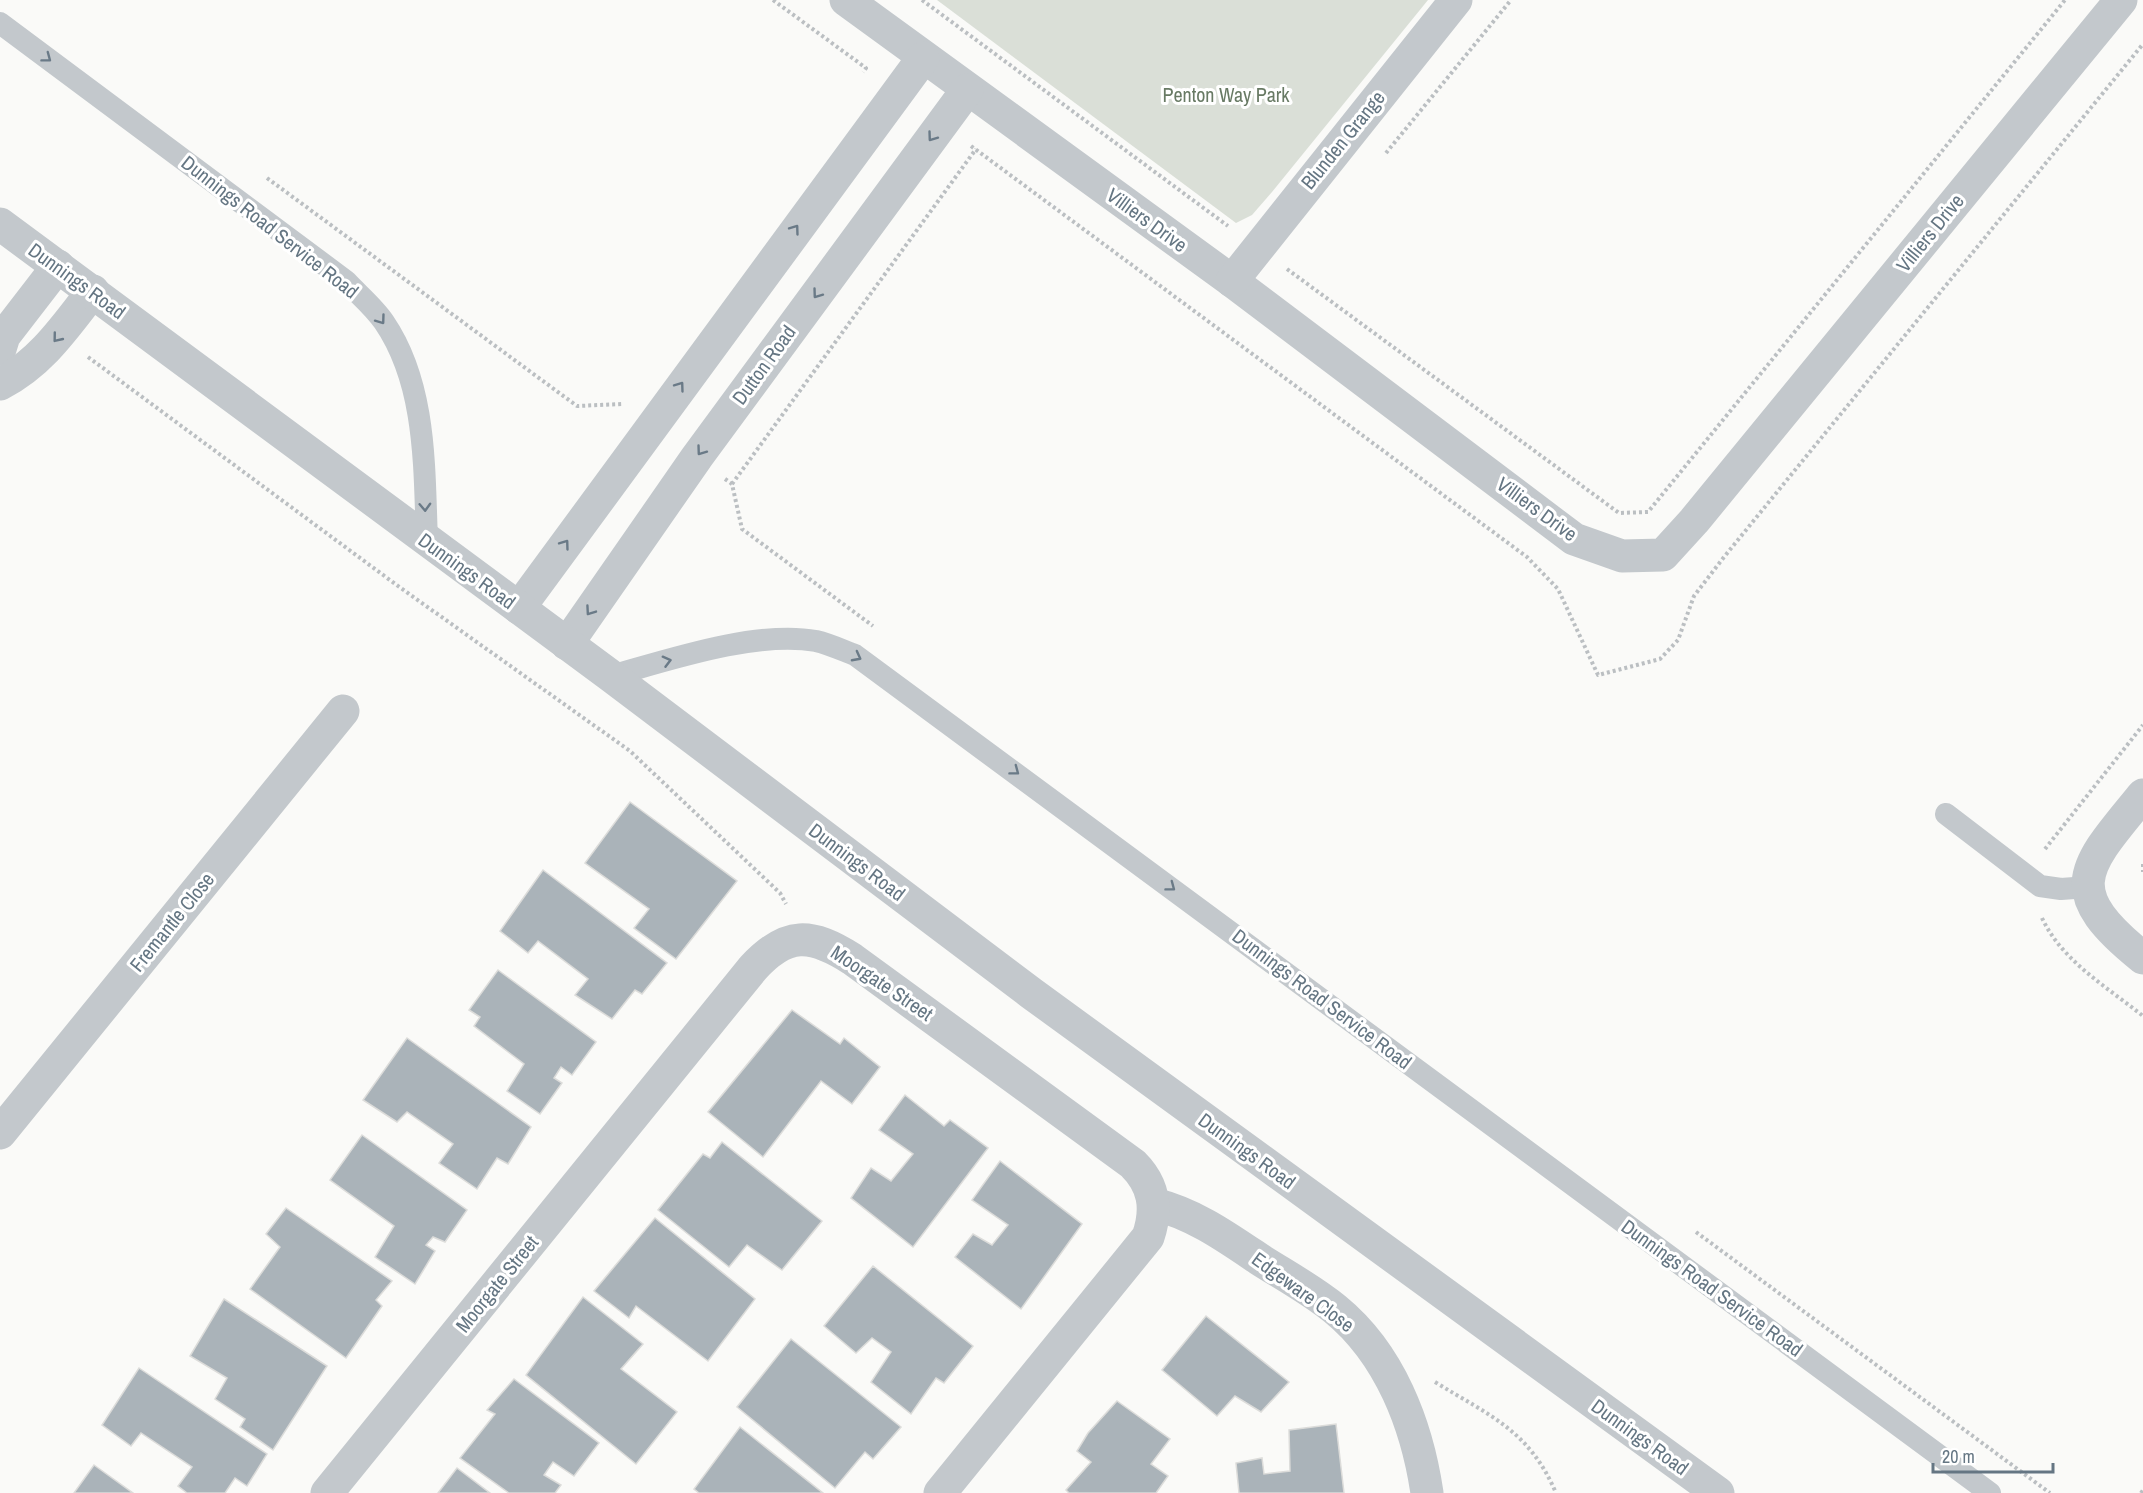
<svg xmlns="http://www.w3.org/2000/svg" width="2143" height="1493" font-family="'Archivo Narrow',sans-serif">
<rect width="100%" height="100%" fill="#fafaf8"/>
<!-- green -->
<polygon fill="#dadfd7" points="937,0 1428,0 1272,192 1252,215 1236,223"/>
<!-- building -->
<g fill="#aab3b9" stroke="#dcdcda" stroke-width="1.5">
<polygon points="630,802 737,881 676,959 634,928 649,909 585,863"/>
<polygon points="543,870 667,963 642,994 635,990 612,1019 575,995 588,979 538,941 528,953 500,931"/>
<polygon points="498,970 596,1042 572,1075 561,1067 554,1078 562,1083 540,1114 507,1091 524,1064 474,1026 480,1017 469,1010"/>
<polygon points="792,1010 840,1044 844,1038 880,1067 852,1104 821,1081 763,1157 708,1112"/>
<polygon points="407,1038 531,1127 508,1164 497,1158 477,1189 439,1163 453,1144 407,1112 397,1122 363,1100"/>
<polygon points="905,1095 944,1126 950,1120 988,1148 913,1247 851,1198 871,1168 891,1181 913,1154 879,1130"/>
<polygon points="362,1135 467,1210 445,1242 433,1237 426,1245 435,1251 415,1284 375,1257 394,1226 330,1180"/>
<polygon points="722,1142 822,1221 782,1270 747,1245 729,1267 658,1210 703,1154 710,1158"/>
<polygon points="1000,1161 1082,1224 1021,1309 955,1257 973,1234 992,1245 1008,1225 972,1200"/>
<polygon points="286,1208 392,1281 376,1300 382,1306 346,1358 250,1289 280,1247 266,1234"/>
<polygon points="655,1218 755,1299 708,1361 636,1306 629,1318 594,1291"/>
<polygon points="873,1266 973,1346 944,1383 936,1378 911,1414 871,1382 891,1352 872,1338 856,1353 824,1326"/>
<polygon points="583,1297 643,1344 621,1369 677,1412 636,1464 526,1375"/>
<polygon points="224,1299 327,1366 273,1450 240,1427 245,1419 215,1399 227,1378 190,1356"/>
<polygon points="1206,1316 1289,1382 1261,1412 1235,1396 1217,1416 1162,1370"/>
<polygon points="791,1339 901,1427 873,1459 865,1452 835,1488 737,1407"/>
<polygon points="139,1368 267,1454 247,1486 235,1478 225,1493 187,1493 178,1486 192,1467 141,1433 131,1446 102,1425"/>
<polygon points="514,1379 599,1443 574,1476 553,1462 544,1475 561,1485 555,1493 509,1493 460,1458 495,1414 487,1410"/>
<polygon points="1117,1401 1170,1439 1151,1464 1168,1476 1156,1493 1069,1493 1066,1490 1091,1462 1077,1451 1088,1433"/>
<polygon points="1336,1424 1344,1493 1239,1493 1236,1463 1262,1458 1264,1474 1290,1471 1289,1430"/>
<polygon points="740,1427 823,1493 699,1493 694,1489"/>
<polygon points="94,1465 133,1493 74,1493"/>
<polygon points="457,1468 490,1493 438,1493"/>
</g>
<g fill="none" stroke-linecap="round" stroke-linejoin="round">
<!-- path -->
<g stroke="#bbbfc2" stroke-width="4" stroke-dasharray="3 3" stroke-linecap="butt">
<polyline points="773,0 866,68 863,72"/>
<polyline points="922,0 1228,226"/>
<polyline points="971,146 1527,557 1558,589 1598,675 1660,659 1678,640 1694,596 1724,557 2143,44"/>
<polyline points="1386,153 1511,0"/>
<polyline points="267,178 577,406 622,404"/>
<polyline points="1287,269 1619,513 1648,512 2065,0"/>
<polyline points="88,357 398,586 630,751 780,893 786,904"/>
<polyline points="725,479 732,484 742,529 873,626"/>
<polyline points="732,484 976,149"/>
<polyline points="2045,849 2143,725"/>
<polyline points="2143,864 2143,872"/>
<path d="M2042 918C2062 961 2107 987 2143 1016"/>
<polyline points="1696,1232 2050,1493"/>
<path d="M1435 1382C1490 1416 1529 1430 1556 1493"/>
<polyline points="2141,1493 2143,1490"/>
</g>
<!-- service -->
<g stroke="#c3c8cc" stroke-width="22">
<path d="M0 23 346 281C358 294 374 307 384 322 427 385 424 468 427 541"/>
<path d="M611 676C668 660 757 630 816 641 829 644 842 650 855 655L1990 1493"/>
<polyline points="1946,814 2040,886 2061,889 2088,887"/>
</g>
<!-- minor -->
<g stroke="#c3c8cc" stroke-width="33">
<polyline points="846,0 1232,281 1574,539 1622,556 1663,555 1694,521 2121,0"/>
<polyline points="1232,281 1456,0"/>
<polyline points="0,349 4,336 58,266"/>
<path d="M0 384C41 363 65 327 93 291"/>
<polyline points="519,608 923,58"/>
<polyline points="567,644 697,457 967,90"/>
<path d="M2143 795C2083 868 2058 890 2143 958"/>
<polyline points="0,1133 343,711"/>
<path d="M1154 1204C1194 1214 1225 1236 1259 1259 1284 1275 1312 1290 1335 1309 1390 1354 1417 1425 1427 1493"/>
<path d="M327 1493 753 968C787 931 811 933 852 959L1133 1164C1154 1185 1158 1208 1148 1237L940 1493"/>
</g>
<!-- tertiary -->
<polyline stroke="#c3c8cc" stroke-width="33" points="0,224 611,676 1031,993 1718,1493"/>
</g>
<!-- one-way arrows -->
<defs><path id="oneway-chevron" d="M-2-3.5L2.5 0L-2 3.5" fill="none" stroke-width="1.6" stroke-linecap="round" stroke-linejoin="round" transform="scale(1.5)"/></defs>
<g stroke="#6a7a87">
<use href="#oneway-chevron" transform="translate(47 58) rotate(37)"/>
<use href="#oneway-chevron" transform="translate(932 137) rotate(126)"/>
<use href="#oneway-chevron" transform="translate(795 229) rotate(-54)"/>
<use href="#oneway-chevron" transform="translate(817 294) rotate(126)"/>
<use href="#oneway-chevron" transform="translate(381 320) rotate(54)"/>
<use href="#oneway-chevron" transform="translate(57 338) rotate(129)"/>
<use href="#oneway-chevron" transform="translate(680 386) rotate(-54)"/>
<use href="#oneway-chevron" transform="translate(701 451) rotate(126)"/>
<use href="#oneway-chevron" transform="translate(425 507) rotate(88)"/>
<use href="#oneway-chevron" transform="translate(565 544) rotate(-54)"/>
<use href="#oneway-chevron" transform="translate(590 611) rotate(125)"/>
<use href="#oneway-chevron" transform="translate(857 657) rotate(28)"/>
<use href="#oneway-chevron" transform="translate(667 661) rotate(-15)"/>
<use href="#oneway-chevron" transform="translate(1015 771) rotate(37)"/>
<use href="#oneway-chevron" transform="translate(1171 887) rotate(37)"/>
</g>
<g text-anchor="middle" stroke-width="6" stroke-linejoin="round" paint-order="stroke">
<!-- park labels -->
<g font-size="20" fill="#687a64" stroke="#fff">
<text x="1226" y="102">Penton Way Park</text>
</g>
<!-- street labels -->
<g font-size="20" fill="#657683" stroke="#fff">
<text transform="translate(1343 140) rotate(-51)" y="7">Blunden Grange</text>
<text transform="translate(1147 220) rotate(36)" y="7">Villiers Drive</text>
<text transform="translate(270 227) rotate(38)" y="7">Dunnings Road Service Road</text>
<text transform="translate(1930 233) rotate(-51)" y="7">Villiers Drive</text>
<text transform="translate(77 281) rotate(36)" y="7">Dunnings Road</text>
<text transform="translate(764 365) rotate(-54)" y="7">Dutton Road</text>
<text transform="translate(1537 509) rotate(36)" y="7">Villiers Drive</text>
<text transform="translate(467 571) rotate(36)" y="7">Dunnings Road</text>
<text transform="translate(857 862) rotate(37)" y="7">Dunnings Road</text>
<text transform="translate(172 922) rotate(-51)" y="7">Fremantle Close</text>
<text transform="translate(882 983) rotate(34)" y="7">Moorgate Street</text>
<text transform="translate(1322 999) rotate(37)" y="7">Dunnings Road Service Road</text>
<text transform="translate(1247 1151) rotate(36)" y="7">Dunnings Road</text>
<text transform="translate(497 1284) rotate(-51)" y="7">Moorgate Street</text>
<text transform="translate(1712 1288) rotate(36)" y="7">Dunnings Road Service Road</text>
<text transform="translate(1303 1292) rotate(36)" y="7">Edgeware Close</text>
<text transform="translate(1640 1437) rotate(36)" y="7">Dunnings Road</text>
</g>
</g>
<!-- scale -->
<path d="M1933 1463v9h120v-9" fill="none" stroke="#657683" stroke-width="3"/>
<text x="1942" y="1463" font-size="18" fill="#657683" stroke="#ffffff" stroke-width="4.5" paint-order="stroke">20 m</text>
</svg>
